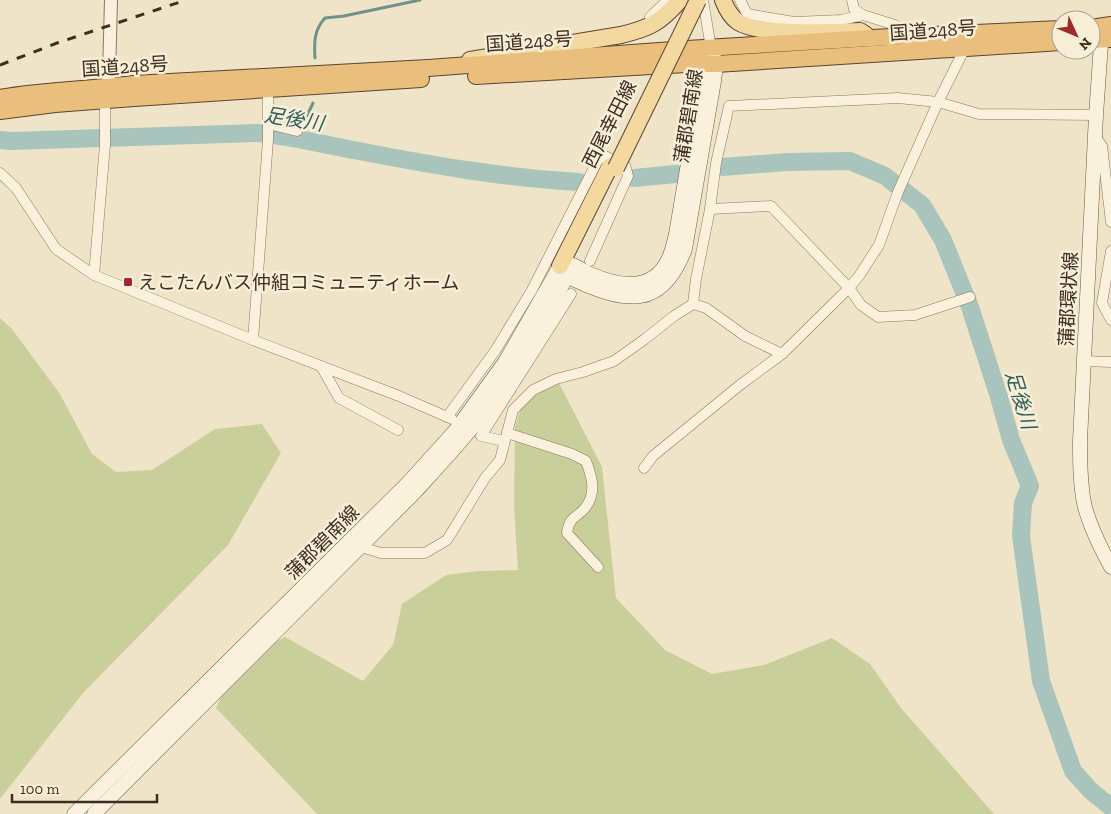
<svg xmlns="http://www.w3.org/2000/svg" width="1111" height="814" font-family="'Zilla Slab','Noto Sans JP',serif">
<rect width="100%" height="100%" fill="#f0e4c8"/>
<!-- green -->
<g fill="#c9cf9b">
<polygon points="0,318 12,329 60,394 92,454 116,472 152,470 215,429 262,424 281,453 228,545 83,693 0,799"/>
<polygon points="559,383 602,467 616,598 665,650 712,674 764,665 832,638 870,664 901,708 994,814 317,814 216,708 237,661 285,637 363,681 393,645 402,604 446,575 479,571 518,570 514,507 515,426 525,396"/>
</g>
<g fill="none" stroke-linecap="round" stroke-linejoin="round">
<!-- stream -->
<g stroke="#6f938a" stroke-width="3">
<path d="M315 58C314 42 314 30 325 18L344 16 420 0"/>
<polyline points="293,127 307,116 313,103"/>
<polyline points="282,136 288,131"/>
</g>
<!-- river -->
<g stroke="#a9c4bc" stroke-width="18">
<path d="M0 140 11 141 257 133C291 136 325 145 359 151 431 165 505 178 579 182"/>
<polyline points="722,167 787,162 850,161 885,176 922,205 943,240 970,307 999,397 1011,440 1030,486 1023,503 1021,536 1041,681 1073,771 1091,791 1111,807"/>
<polyline points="634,178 676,174"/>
</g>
<defs>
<g id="minor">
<polyline points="703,0 711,48"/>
<polyline points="740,0 747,14 794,22 841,20 863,15"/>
<polyline points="852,0 854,9 863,15 895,25 900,33 906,37"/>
<polyline points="650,17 668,0"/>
<polyline points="268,124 297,131"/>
<polyline points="1095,136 1102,146 1111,222"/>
<polyline points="0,173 16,188 56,249 94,275 253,340 399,396 452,419"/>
<polyline points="710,209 771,206 849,288 861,305 878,317 915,315 970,297"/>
<polyline points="1111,251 1102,303 1111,320"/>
<polyline points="94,275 105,145 105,97"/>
<polyline points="693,304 696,279 710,209 716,163 729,106 898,98 938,102 979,114 1096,115"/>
<polyline points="253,340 268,140 268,90"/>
<polyline points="1083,361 1111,362"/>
<polyline points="321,366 339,398 398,430"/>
<polyline points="447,417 495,351 532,290 598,160 605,156 625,165 628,176 590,261"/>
<path d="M507 433 572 454 586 461C592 477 597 493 585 508 576 519 570 515 567 533L598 567"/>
<polyline points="504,441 481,436 571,294"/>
<polyline points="644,468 653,456 740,385 782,354 849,288 859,276 879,245 898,192 938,102 965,48"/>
<polyline points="361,547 381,553 425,553 447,540 485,478 500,460 513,410 533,390 556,379 583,372 614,361 645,339 674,316 693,304 706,308 745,336 782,354"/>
</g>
<polyline id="tertiary" points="107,88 109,75 111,0"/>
<g id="secondary">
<path d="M1102 30 1096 115 1080 441C1080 462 1080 482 1084 503 1089 525 1100 547 1111 567"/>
<path d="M566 265C576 264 581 270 590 274 618 286 652 293 668 260 672 252 674 243 676 234L705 64 709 54"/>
<path d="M562 269C569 279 579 282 591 287 638 306 666 299 685 249L714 81 716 64 711 48"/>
<polyline points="74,814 408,483 455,431 505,362 560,266"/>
<path d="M94 814 415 492C445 459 476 426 501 390 527 350 551 307 573 265"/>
</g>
<g id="primary">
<path d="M723 0C726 8 731 17 738 22 760 36 832 32 860 31L866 35"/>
<path d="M470 60 621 35C650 28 660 23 680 0"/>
<polyline points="560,266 610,166"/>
</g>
<g id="trunk">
<polyline points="1091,28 1111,25"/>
<polyline points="1091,40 1111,39"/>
<polyline points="476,76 686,64 716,64 1061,42"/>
<path d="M0 98C44 90 89 90 133 84L428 68 687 49 871 38 1061 29"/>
<polyline points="0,111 55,104 134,98 421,79"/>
</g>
</defs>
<!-- minor casing -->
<use href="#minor" stroke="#8d765c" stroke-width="11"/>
<!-- tertiary casing -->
<use href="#tertiary" stroke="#8d765c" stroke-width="14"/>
<!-- secondary casing -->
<use href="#secondary" stroke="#6f573f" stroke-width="15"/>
<!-- primary casing -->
<use href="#primary" stroke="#5b4430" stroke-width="18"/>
<!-- trunk casing -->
<use href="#trunk" stroke="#5b4430" stroke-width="18"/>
<!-- minor -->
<use href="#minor" stroke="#faf1dc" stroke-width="10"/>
<!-- tertiary -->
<use href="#tertiary" stroke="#faf1dc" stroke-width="12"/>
<!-- secondary -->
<use href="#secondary" stroke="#faf1dc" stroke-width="14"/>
<!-- primary -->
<use href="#primary" stroke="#f3d9a0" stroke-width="16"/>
<!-- trunk -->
<use href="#trunk" stroke="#eabe7c" stroke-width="16"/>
<!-- rail -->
<polyline stroke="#3d2e20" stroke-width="3" stroke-dasharray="9 9" stroke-linecap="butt" points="0,65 57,43 186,0"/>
<defs>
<polyline id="primary-bridge" points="616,168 698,0"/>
</defs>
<!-- primary-bridge casing -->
<use href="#primary-bridge" stroke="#5b4430" stroke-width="18" stroke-linecap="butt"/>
<!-- primary-bridge -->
<use href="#primary-bridge" stroke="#f3d9a0" stroke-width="16"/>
</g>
<!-- markers -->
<rect fill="#9e2a2b" stroke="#f7eed8" stroke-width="2" x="123" y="277" width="10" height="10" rx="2.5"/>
<g text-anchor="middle" stroke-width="5" stroke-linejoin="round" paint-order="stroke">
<!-- street labels -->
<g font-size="19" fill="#3d2e20" stroke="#f7eed8">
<text transform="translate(933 30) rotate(-4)" y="7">国道248号</text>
<text transform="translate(529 41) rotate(-4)" y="7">国道248号</text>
<text transform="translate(125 66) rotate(-4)" y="7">国道248号</text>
<text transform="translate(688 116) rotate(-81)" y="7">蒲郡碧南線</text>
<text transform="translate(609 124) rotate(-63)" y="7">西尾幸田線</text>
<text transform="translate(1068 299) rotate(-87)" y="7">蒲郡環状線</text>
<text transform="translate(322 542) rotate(-45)" y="7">蒲郡碧南線</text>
</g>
<!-- poi labels -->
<g font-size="19" fill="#3d2e20" stroke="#f7eed8" text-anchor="start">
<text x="138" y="289">えこたんバス仲組コミュニティホーム</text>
</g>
<!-- water labels -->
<g font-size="20" font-style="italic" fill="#2f5d5a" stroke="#f7eed8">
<text transform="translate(294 119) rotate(9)" y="7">足後川</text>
<text transform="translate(1021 400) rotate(73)" y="7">足後川</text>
</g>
</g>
<!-- north arrow -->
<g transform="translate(1076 35) rotate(134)"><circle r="24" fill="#f7eed8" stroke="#ada18e"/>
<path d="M0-4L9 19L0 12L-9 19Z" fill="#9e2a2b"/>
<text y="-8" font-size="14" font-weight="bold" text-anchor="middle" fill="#3d2e20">N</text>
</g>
<!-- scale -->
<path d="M12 794v8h145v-8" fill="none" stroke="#3d2e20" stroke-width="2.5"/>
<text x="20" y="794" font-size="15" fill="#3d2e20" stroke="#f7eed8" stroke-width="4" paint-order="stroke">100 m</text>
</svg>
